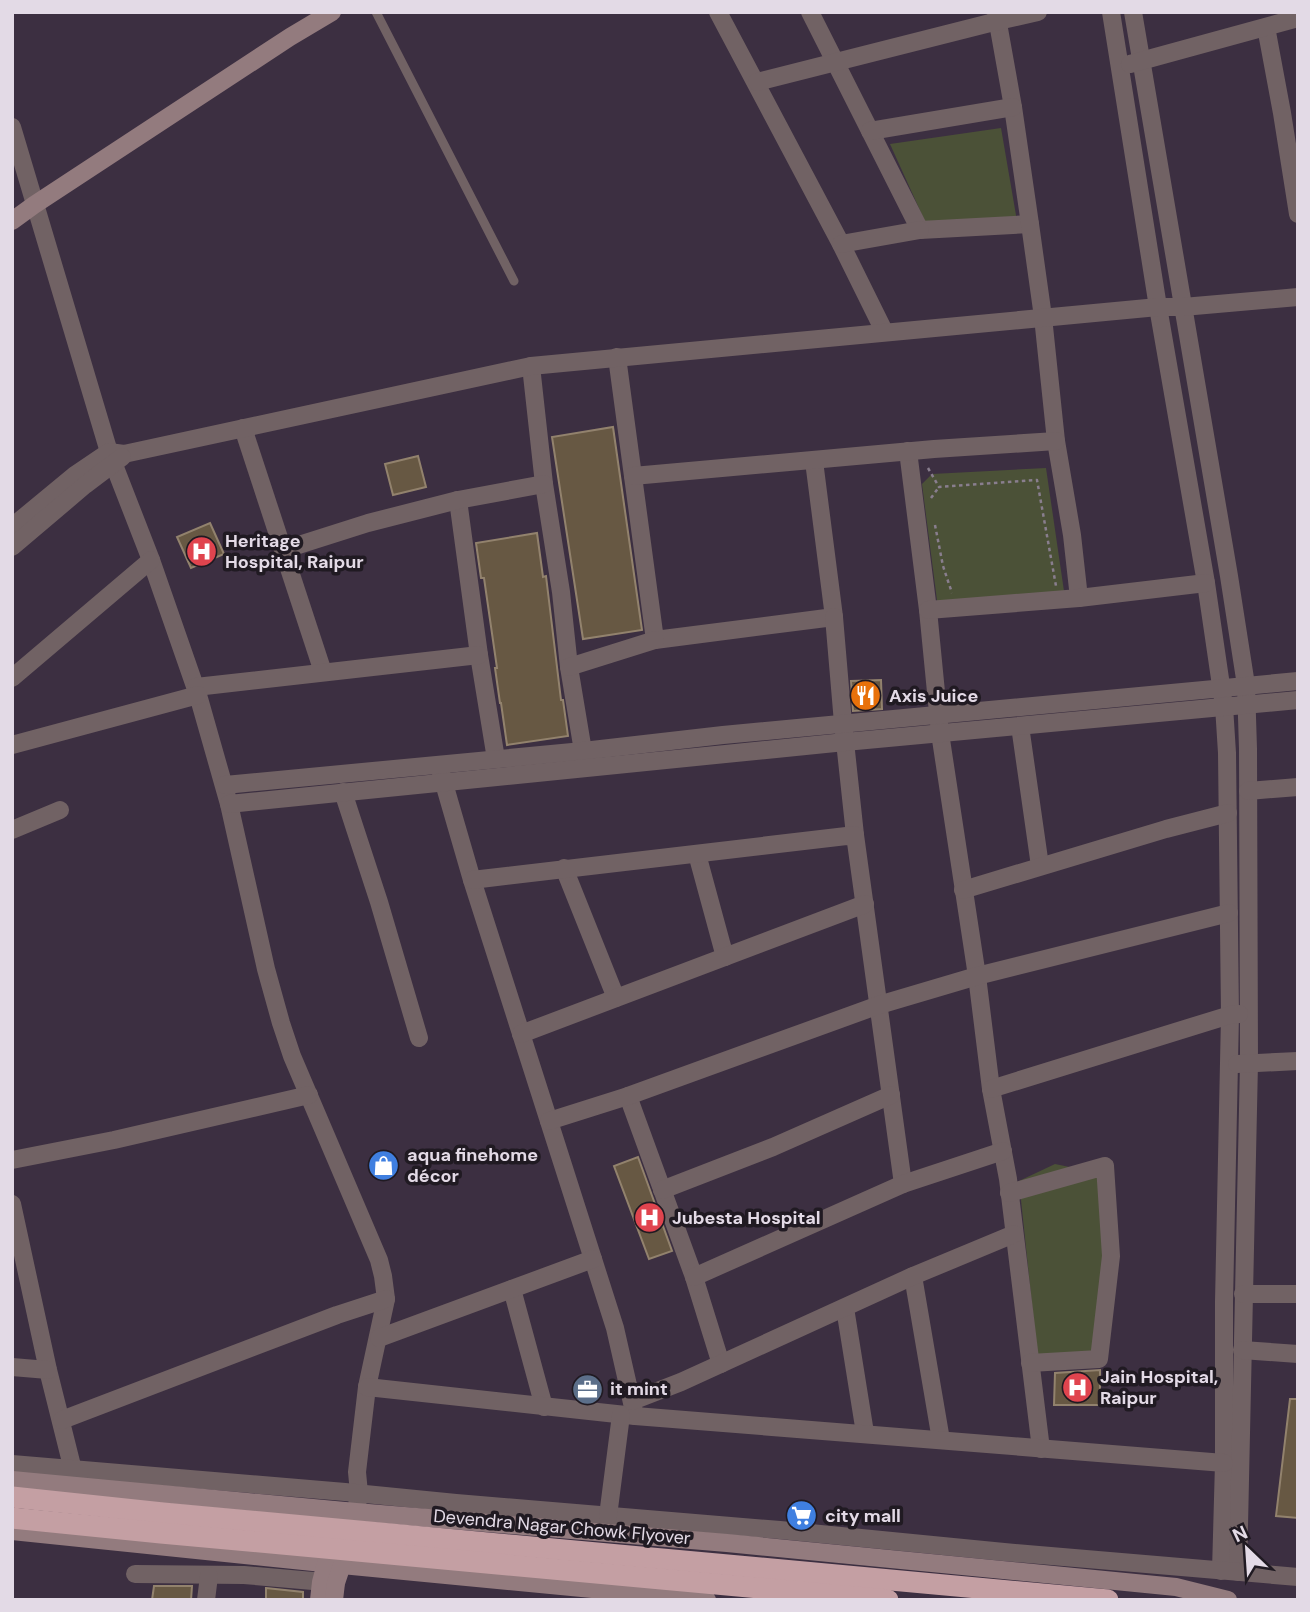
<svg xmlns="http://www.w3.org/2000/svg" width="1310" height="1612" font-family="'DM Sans',sans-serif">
<rect width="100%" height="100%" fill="#3c2f41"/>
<!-- green -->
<g fill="#4b5137">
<polygon points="1001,128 1017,221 928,228 890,144"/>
<polygon points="1046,468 1065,598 938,608 922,484 932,474"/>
<polygon points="1055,1164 1089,1171 1111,1185 1100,1360 1038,1362 1019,1181"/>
</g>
<!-- building -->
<g fill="#675843" stroke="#92826d" stroke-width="2">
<polygon points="613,427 642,630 583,639 552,437"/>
<polygon points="418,456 426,487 393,495 385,464"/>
<polygon points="210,523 224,554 191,568 177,537"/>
<polygon points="537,533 543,577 546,576 561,700 563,700 568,736 507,745 501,703 500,703 495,668 497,668 484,578 481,578 476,543"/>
<polygon points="881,680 882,709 853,711 851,681"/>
<polygon points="638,1157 672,1251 649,1259 614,1166"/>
<polygon points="1100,1370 1100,1405 1054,1405 1055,1373"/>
<polygon points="1290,1399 1298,1399 1298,1518 1276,1516"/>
<polygon points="154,1586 192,1586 191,1600 152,1600"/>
<polygon points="266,1588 303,1592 303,1600 266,1600"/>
</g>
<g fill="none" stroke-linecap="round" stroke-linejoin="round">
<!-- path -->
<g stroke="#897e8e" stroke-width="2.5" stroke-dasharray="3.5 3.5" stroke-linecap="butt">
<polyline points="928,468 939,487 1037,480 1056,586"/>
<polyline points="931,498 939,487"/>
<polyline points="935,525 943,566 952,593"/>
</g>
<!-- lane -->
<polyline stroke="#716264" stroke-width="9" points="376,12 514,281"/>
<!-- street -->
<g stroke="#716264" stroke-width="18">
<polyline points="718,12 841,244 884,331"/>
<polyline points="810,12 920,230 1030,224"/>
<polyline points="996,12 1013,107 1030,224 1043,317 1056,441 1072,535 1079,598"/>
<polyline points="1111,12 1158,307 1206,583 1224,706 1227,753 1230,1015 1224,1302 1224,1463 1221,1571"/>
<polyline points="1133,12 1229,576 1246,685 1248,749 1249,1063 1238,1572"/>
<polyline points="1266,27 1282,113 1298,214"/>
<polyline points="1130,64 1298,18"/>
<polyline points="757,82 998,21 1038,12"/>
<polyline points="12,127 109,452 151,560 198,695 229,804 266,969 281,1023 292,1056 379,1260 383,1276 386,1299 367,1387 357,1472 359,1493 356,1512"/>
<polyline points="870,131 1013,107"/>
<polyline points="841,244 920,230"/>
<polyline points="617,357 655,640 834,617 814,461"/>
<polyline points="531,366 544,484 561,592 569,667 583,751"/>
<polyline points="243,428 323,672"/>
<polyline points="908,451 928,610 940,733 977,976 991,1089 1008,1179 1041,1449"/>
<polyline points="633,476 934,449 1056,441"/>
<polyline points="458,500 479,655 496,759"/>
<polyline points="12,527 75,475 109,452 124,454 531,366 1158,307 1183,307 1298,297"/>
<polyline points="12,547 85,485 122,457"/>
<polyline points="283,550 368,523 458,500 544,484"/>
<polyline points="928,610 1079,598 1206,583"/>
<polyline points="834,617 843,723 855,835"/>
<polyline points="569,667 655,640"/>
<polyline points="12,678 151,560"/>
<polyline points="196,687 479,655"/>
<polyline points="1020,726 1040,866"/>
<polyline points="12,745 198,695"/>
<polyline points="441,773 472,880 615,1328 635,1416"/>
<polyline points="225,785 583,751 723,735 1298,681"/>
<polyline points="1248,791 1298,787"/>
<polyline points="343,792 379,902 419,1038"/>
<polyline points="229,804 845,742 1298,700"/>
<polyline points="12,830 60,810"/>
<polyline points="697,854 725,957"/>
<polyline points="564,868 616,998"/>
<polyline points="472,880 855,835 903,1184"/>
<polyline points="963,890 1166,829 1228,813"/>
<polyline points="521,1034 865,904"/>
<polyline points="1237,1064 1298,1061"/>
<polyline points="991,1089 1230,1015 1239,1014"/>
<polyline points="628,1096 694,1277 721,1364"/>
<polyline points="549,1121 628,1096 879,1005 977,976 1229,913"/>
<polyline points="12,1160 114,1140 309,1095"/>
<polyline points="662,1190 773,1147 891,1095"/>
<polyline points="1009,1193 1105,1166 1111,1256 1099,1359 1030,1363"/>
<polyline points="12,1204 48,1370 73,1470"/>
<polyline points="913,1276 941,1440"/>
<polyline points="694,1277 903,1184 1003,1151"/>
<polyline points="512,1289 544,1407"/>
<polyline points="1243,1294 1298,1294"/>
<polyline points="845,1308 865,1433"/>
<polyline points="379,1338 593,1259"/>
<polyline points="1242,1350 1298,1354"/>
<polyline points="12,1367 48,1370"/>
<polyline points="367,1387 635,1416 1224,1463"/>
<polyline points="632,1401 681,1382 913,1276 1014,1234"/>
<polyline points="62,1420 337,1315 386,1299"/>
<polyline points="12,1464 345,1492 456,1503 780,1530 1004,1552 1298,1577"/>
<polyline points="608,1516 621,1415"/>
<polyline points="135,1574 244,1575 336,1583"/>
<polyline points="206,1600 209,1576"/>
</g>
<!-- secondary -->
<g stroke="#937b7e" stroke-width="18">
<polyline points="12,221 34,205 290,37 332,12"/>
<polyline points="12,1480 356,1512 727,1543 1176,1587 1228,1600"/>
<polyline points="12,1531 342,1565 707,1600"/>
<polyline points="319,1600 321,1582 329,1552"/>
<polyline points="334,1600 336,1583 345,1556"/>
</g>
<!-- highway-bridge -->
<g stroke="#c49fa3" stroke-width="21">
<polyline points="12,1497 163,1513 1108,1600"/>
<polyline points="12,1518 161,1533 888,1600"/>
</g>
</g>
<!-- icons -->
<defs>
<symbol id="hospital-disc" viewBox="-11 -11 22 22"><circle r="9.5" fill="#e0444e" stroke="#201a22"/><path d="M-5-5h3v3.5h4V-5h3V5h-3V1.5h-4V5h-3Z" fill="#fff"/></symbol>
<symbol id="restaurant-disc" viewBox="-11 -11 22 22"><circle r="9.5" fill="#e8710a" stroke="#201a22"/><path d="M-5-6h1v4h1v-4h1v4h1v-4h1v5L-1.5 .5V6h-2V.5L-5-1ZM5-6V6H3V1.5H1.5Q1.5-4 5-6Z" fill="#fff"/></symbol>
<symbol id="shop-disc" viewBox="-11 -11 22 22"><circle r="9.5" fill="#3f7fe0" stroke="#201a22"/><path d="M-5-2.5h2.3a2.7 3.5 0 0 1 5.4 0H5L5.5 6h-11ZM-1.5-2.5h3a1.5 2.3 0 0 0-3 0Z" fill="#fff"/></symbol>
<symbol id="office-disc" viewBox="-11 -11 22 22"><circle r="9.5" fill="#5c6f8a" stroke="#201a22"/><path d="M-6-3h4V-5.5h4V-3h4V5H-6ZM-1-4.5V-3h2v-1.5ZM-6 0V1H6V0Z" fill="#fff"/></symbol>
<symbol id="supermarket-disc" viewBox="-11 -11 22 22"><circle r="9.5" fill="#3f7fe0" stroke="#201a22"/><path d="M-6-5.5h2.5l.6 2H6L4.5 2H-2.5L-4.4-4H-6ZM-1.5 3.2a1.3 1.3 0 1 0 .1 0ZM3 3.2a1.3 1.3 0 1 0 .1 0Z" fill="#fff"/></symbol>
</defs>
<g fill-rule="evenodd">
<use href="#hospital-disc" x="184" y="534" width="35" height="35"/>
<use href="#restaurant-disc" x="848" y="678" width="35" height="35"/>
<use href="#shop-disc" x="366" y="1148" width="35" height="35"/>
<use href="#hospital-disc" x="632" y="1200" width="35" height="35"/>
<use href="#hospital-disc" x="1060" y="1370" width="35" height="35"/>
<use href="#office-disc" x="570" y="1372" width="35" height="35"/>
<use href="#supermarket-disc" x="784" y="1498" width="35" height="35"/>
</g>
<g text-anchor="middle" stroke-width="7" stroke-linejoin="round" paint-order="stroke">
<!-- poi labels -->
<g font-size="18" font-weight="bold" fill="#e3dae6" stroke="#201a22" text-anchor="start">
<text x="225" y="547">Heritage<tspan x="225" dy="21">Hospital, Raipur</tspan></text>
<text x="889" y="702">Axis Juice</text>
<text x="407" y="1161">aqua finehome<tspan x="407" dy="21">décor</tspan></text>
<text x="672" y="1224">Jubesta Hospital</text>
<text x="1100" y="1383">Jain Hospital,<tspan x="1100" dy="21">Raipur</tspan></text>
<text x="610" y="1395">it mint</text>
<text x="825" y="1522">city mall</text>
</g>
<!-- street labels -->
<g font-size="18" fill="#e3dae6" stroke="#201a22">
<text transform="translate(562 1527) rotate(5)" y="6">Devendra Nagar Chowk Flyover</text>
</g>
</g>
<!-- border -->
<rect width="1310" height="1612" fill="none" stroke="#e3dae6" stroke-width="28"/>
<!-- north arrow -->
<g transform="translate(1247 1549) rotate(335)" stroke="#201a22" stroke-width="5" paint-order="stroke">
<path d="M0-5L12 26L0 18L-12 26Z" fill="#e3dae6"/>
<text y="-10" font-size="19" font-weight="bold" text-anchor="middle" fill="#e3dae6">N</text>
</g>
</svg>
